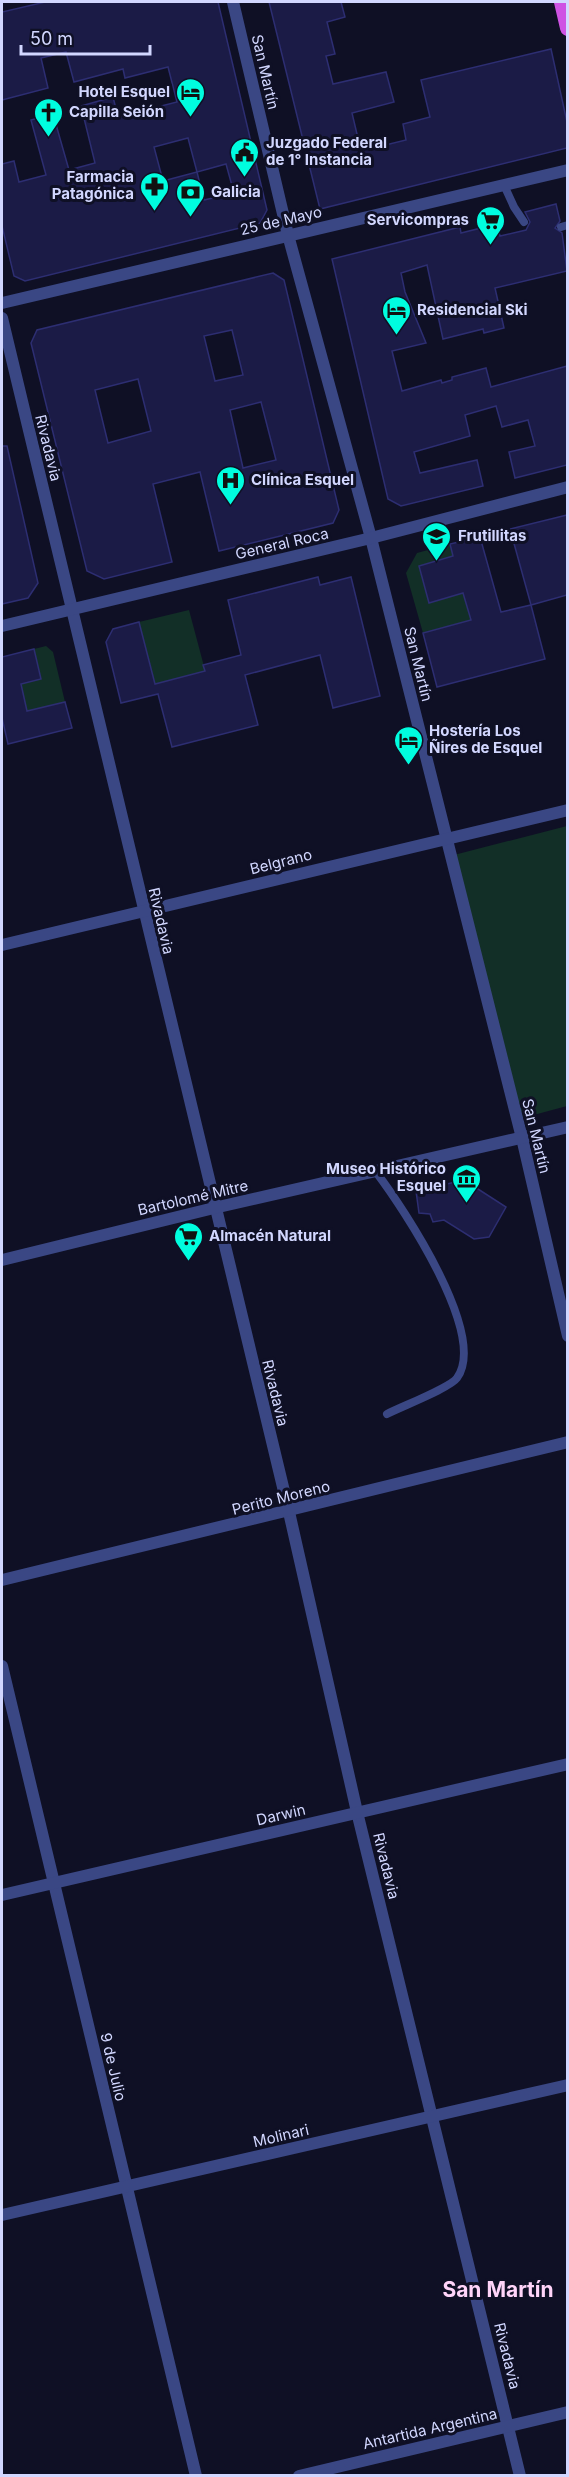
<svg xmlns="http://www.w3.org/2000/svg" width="569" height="2477" font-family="Inter,sans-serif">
<rect width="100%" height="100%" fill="#0f1025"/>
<!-- green -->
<g fill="#122f27">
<polygon points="450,544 453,557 419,567 429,602 463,593 471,620 423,633 406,573 417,553"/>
<polygon points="189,610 222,734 203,739 186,676 155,684 139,622"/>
<polygon points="46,646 53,652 65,702 27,711 21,684 41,678 34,649"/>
<polygon points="567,826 567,1106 515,1120 450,856"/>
</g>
<!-- building -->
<g fill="#1b1b46" stroke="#2d2e72" stroke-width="1.5" fill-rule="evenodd">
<path d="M45 2H218L267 210 260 223 25 281 14 276 2 226V164L14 161 19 182 46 175 31 120 53 114 69 170 95 163 81 106 113 97 118 117 177 102 168 67 125 78 123 69 74 82 66 52 41 58 48 88 2 100V12ZM188 138 197 172 163 181 154 147ZM226 164 234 193 204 200 197 172Z"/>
<polygon points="269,2 341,2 345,17 327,22 335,54 326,56 333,84 386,72 394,102 352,113 361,151 406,140 403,124 430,117 421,80 551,49 567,122 567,148 320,209"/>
<polygon points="556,204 560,221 555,228 562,233 567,271 495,288 504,328 484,333 483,329 443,339 427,265 401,273 405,292 426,343 392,351 402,391 441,380 442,383 452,380 452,377 486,368 491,387 567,366 567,465 515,478 509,452 535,446 528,420 502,427 496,406 465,415 470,436 414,452 420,473 477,460 483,486 401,506 388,499 332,259 460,227 461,233 497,224 500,236 526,230 530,222 525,212"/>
<path d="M273 273 284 280 339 510 333 523 219 551 200 472 153 484 172 562 104 579 87 571 31 343 37 330ZM232 330 243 375 215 381 204 336ZM138 379 151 431 108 443 95 390ZM261 402 276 460 243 468 230 410Z"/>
<polygon points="2,446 7,446 38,583 28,598 2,604"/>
<polygon points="567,515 567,595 531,605 510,529"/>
<polygon points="480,537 501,612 531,605 545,659 437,687 423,633 471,620 463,593 429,603 419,566 453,556 450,544"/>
<polygon points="318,577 320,585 351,577 380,696 333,708 320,655 245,675 258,725 172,747 158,694 121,703 106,642 113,629 139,622 155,684 205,671 203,665 241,655 228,600"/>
<polygon points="34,649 41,679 21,684 27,711 65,702 72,728 8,744 2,718 2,657"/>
<polygon points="464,1180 506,1207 489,1237 474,1239 444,1220 433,1222 430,1214 419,1213 416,1191"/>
</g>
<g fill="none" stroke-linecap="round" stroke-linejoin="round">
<!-- service -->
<g stroke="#3a4784" stroke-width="8">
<polyline points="504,185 514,207 524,222"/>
<polyline points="561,227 568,225"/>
<path d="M376 1172C404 1209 488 1335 457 1378 450 1388 400 1407 387 1414"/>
</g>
<!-- minor -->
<g stroke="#3a4784" stroke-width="12">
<polyline points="233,2 288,235 371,538 522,1138 568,1336"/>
<polyline points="2,303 568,170"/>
<polyline points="2,318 289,1512 357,1812 520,2476"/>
<polyline points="2,626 371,538 568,487"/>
<polyline points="2,945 568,810"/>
<polyline points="2,1260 214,1208 568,1127"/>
<polyline points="2,1580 568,1442"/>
<polyline points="2,1666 196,2476"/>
<polyline points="2,1895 568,1764"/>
<polyline points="2,2215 568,2085"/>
<polyline points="299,2476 568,2412"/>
</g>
<!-- trunk -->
<polyline stroke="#ce53e4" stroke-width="16" points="562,2 568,28"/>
</g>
<!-- icons -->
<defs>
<symbol id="hotel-pin" viewBox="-11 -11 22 30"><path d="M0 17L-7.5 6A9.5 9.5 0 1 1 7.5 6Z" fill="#00fddf" stroke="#0f1025"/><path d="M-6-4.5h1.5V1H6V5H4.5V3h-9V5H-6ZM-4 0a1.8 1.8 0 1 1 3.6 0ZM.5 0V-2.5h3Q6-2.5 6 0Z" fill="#111"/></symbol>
<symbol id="church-pin" viewBox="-11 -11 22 30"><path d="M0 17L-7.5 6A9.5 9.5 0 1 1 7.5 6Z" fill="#00fddf" stroke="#0f1025"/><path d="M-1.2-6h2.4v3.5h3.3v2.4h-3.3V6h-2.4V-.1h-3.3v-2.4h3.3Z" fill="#111"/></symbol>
<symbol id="civic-pin" viewBox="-11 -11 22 30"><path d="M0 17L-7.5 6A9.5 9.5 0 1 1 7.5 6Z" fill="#00fddf" stroke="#0f1025"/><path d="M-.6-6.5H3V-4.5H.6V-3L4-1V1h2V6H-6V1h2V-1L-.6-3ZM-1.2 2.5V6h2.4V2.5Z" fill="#111"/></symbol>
<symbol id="pharmacy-pin" viewBox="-11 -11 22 30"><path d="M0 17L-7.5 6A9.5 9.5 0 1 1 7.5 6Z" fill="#00fddf" stroke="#0f1025"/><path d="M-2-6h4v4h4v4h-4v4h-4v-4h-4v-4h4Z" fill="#111"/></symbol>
<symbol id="bank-pin" viewBox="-11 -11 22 30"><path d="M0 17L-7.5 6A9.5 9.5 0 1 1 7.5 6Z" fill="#00fddf" stroke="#0f1025"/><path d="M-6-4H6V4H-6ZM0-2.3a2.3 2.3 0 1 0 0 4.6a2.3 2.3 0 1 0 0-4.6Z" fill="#111"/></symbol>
<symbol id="supermarket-pin" viewBox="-11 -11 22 30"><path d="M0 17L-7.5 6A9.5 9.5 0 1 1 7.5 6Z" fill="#00fddf" stroke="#0f1025"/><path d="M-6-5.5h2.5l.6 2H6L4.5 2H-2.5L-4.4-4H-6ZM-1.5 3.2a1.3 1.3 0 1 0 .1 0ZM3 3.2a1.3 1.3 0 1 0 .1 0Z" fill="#111"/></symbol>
<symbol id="hospital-pin" viewBox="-11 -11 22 30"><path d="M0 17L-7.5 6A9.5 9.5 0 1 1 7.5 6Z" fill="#00fddf" stroke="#0f1025"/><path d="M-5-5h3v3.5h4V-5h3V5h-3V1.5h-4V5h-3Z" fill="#111"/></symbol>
<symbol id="school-pin" viewBox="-11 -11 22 30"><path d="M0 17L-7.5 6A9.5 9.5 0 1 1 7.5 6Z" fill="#00fddf" stroke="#0f1025"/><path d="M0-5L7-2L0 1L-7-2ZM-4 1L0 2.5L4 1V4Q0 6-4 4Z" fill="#111"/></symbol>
<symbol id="museum-pin" viewBox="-11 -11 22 30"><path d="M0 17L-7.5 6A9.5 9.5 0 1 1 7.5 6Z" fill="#00fddf" stroke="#0f1025"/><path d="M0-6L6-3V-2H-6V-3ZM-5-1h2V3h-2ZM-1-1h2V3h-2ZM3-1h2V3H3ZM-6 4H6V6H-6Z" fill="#111"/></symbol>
</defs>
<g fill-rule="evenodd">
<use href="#hotel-pin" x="174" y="76" width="33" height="45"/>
<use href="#church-pin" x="32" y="96" width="33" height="45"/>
<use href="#civic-pin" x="228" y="136" width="33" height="45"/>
<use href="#pharmacy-pin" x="138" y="170" width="33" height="45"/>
<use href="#bank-pin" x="174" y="176" width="33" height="45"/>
<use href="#supermarket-pin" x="474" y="204" width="33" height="45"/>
<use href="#hotel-pin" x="380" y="294" width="33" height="45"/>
<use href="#hospital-pin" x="214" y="464" width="33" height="45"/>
<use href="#school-pin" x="420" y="520" width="33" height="45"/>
<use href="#hotel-pin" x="392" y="724" width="33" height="45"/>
<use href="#museum-pin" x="450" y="1162" width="33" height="45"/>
<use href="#supermarket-pin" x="172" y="1220" width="33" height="45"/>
</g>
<g text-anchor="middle" stroke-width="6" stroke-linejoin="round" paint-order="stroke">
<!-- street labels -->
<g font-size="15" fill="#d2d7ff" stroke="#0f1025">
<text transform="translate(265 72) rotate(77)" y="5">San Martín</text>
<text transform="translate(281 221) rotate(-13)" y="5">25 de Mayo</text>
<text transform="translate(48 448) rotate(76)" y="5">Rivadavia</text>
<text transform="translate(282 544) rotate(-13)" y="5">General Roca</text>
<text transform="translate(418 664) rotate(76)" y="5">San Martín</text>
<text transform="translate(281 862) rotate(-14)" y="5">Belgrano</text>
<text transform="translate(161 921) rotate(77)" y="5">Rivadavia</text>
<text transform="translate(536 1136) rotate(76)" y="5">San Martín</text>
<text transform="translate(193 1198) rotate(-13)" y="5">Bartolomé Mitre</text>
<text transform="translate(275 1393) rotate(76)" y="5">Rivadavia</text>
<text transform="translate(281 1498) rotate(-14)" y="5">Perito Moreno</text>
<text transform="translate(281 1815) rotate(-13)" y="5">Darwin</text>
<text transform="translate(386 1866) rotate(76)" y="5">Rivadavia</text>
<text transform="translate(113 2067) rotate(77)" y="5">9 de Julio</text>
<text transform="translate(281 2136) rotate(-13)" y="5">Molinari</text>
<text transform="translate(507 2356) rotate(76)" y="5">Rivadavia</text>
<text transform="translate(430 2429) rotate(-13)" y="5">Antartida Argentina</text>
</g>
<!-- poi labels -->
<g font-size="15" font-weight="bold" fill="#d2d7ff" stroke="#0f1025" text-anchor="start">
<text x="170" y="97" text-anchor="end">Hotel Esquel</text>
<text x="69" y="117">Capilla Seión</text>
<text x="266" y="148">Juzgado Federal<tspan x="266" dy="17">de 1° Instancia</tspan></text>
<text x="134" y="182" text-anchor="end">Farmacia<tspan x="134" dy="17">Patagónica</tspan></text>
<text x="211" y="197">Galicia</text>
<text x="469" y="225" text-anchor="end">Servicompras</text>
<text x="417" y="315">Residencial Ski</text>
<text x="251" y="485">Clínica Esquel</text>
<text x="458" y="541">Frutillitas</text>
<text x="429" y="736">Hostería Los<tspan x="429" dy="17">Ñires de Esquel</tspan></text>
<text x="446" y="1174" text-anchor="end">Museo Histórico<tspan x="446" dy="17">Esquel</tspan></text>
<text x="209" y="1241">Almacén Natural</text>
</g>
<!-- district labels -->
<g font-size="21" font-weight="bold" fill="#ffd4f9" stroke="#0f1025">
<text x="498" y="2297">San Martín</text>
</g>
</g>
<!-- border -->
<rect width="569" height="2477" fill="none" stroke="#d2d7ff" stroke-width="6"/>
<!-- scale -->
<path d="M21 45v9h129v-9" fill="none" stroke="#d2d7ff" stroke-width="3"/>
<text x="30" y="45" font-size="18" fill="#d2d7ff" stroke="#0f1025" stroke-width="4.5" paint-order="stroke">50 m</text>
</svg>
